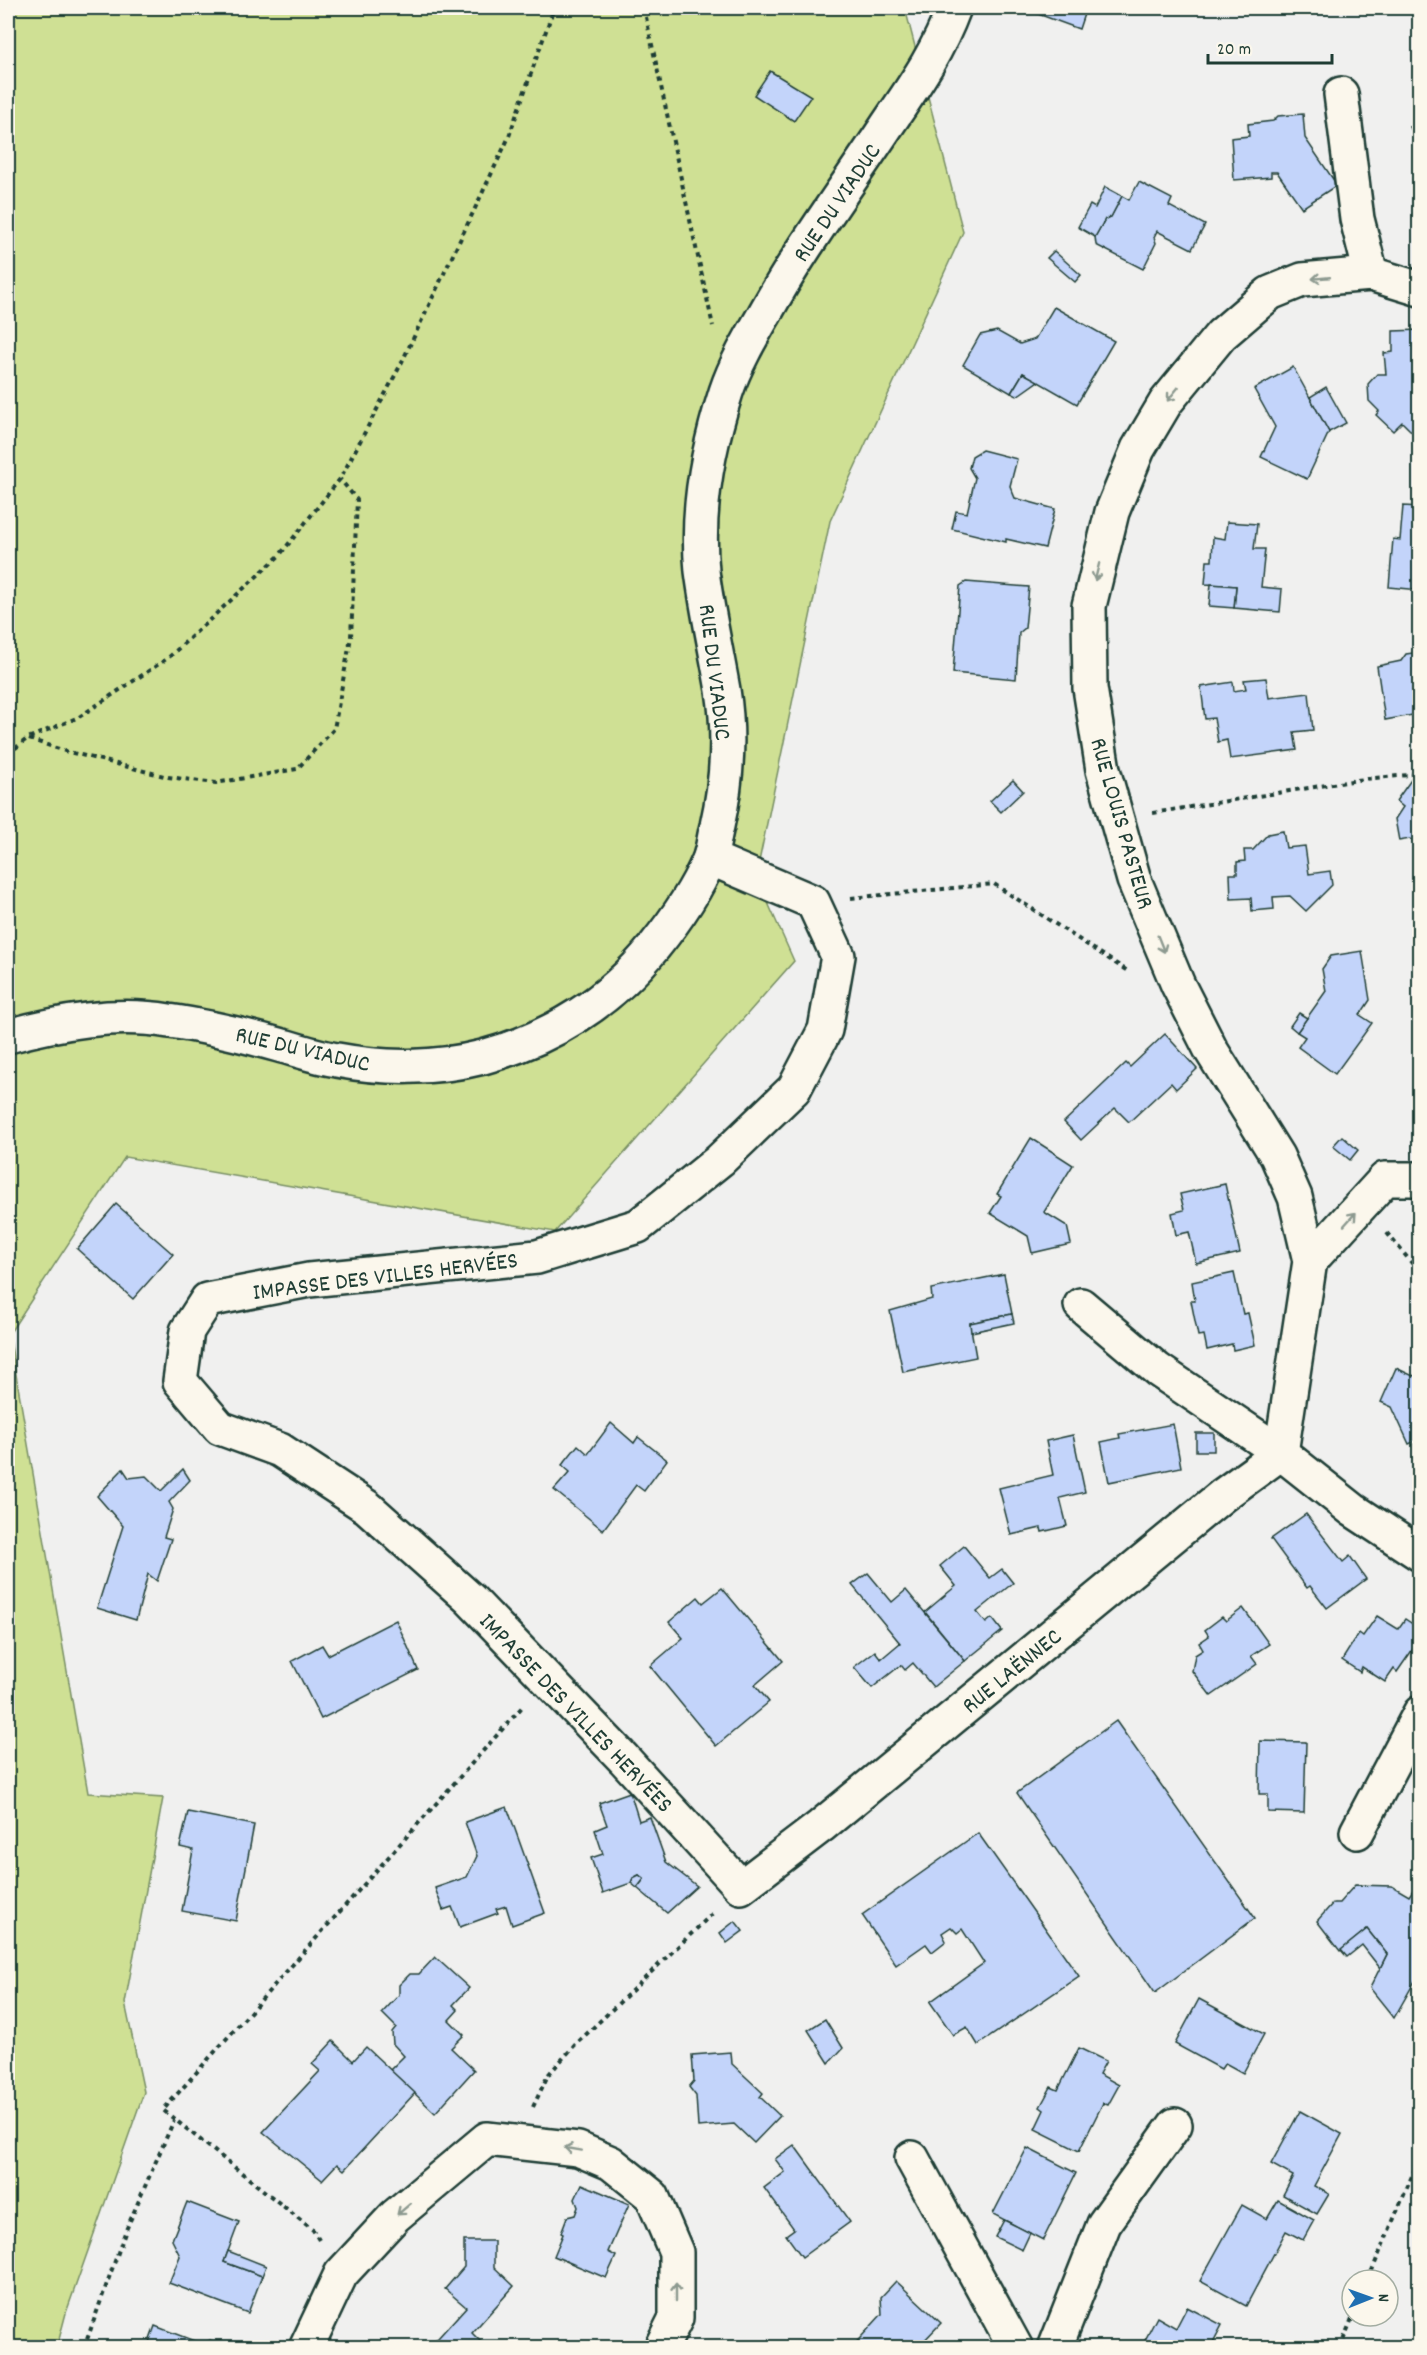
<svg xmlns="http://www.w3.org/2000/svg" width="1427" height="2355" font-family="Dekko,sans-serif">
<rect width="100%" height="100%" fill="#f0f0ef"/>
<filter id="ink" filterUnits="userSpaceOnUse"><feTurbulence type="fractalNoise" baseFrequency=".0167" numOctaves="2"/><feDisplacementMap in="SourceGraphic" scale="12" xChannelSelector="R" yChannelSelector="G"/><feConvolveMatrix kernelMatrix="1 2 1 2 8 2 1 2 1" color-interpolation-filters="sRGB"/></filter>
<g filter="url(#ink)">
<!-- green -->
<polygon fill="#cfe094" stroke="#778e64" stroke-width="1.5" points="8,8 905,8 963,232 830,521 756,876 794,961 555,1232 125,1157 9,1334 88,1793 163,1798 125,2003 144,2092 66,2313 57,2347 8,2348"/>
<!-- building -->
<g fill="#c3d4fa" stroke="#1f3d34" stroke-width="1.5">
<polygon points="1031,8 1086,8 1079,29 1030,11"/>
<polygon points="770,71 811,96 794,121 754,95"/>
<polygon points="1303,114 1305,138 1337,185 1302,208 1277,172 1271,172 1271,177 1234,180 1231,138 1249,136 1248,124 1273,121 1278,116"/>
<polygon points="1420,123 1420,147 1410,127"/>
<polygon points="1139,182 1172,199 1169,206 1205,225 1192,249 1157,231 1154,237 1156,243 1143,269 1096,245 1095,237 1105,219 1111,217 1122,196 1129,200"/>
<polygon points="1105,187 1122,196 1111,217 1105,219 1095,237 1078,227 1090,205 1095,208"/>
<polygon points="1054,251 1081,275 1075,282 1047,258"/>
<polygon points="1054,307 1114,341 1077,404 1023,373 1011,393 963,365 980,335 997,331 1020,344 1035,339"/>
<polygon points="1420,330 1420,421 1411,431 1402,422 1393,431 1376,415 1379,411 1369,401 1368,384 1377,374 1386,374 1384,353 1393,352 1393,331"/>
<polygon points="1293,367 1329,432 1307,479 1261,457 1275,427 1254,389"/>
<polygon points="1023,373 1038,381 1017,396 1011,393"/>
<polygon points="1326,387 1346,423 1329,432 1310,397"/>
<polygon points="1420,421 1420,439 1411,431"/>
<polygon points="982,450 1017,459 1010,486 1015,498 1055,509 1045,548 1006,539 1006,542 952,529 956,511 967,513 975,478 969,468 972,456"/>
<polygon points="1403,506 1420,507 1420,590 1389,587 1393,539 1400,540"/>
<polygon points="1227,522 1257,524 1254,549 1265,549 1261,587 1282,589 1280,612 1234,608 1236,586 1205,584 1207,561 1212,561 1213,537 1225,539"/>
<polygon points="966,582 1029,587 1025,628 1019,633 1016,679 953,673 960,586"/>
<polygon points="1211,584 1236,586 1234,608 1209,606"/>
<polygon points="1420,652 1420,727 1415,728 1412,715 1385,720 1377,666 1401,661 1406,654"/>
<polygon points="1266,678 1269,698 1309,693 1313,730 1294,732 1297,750 1230,759 1227,740 1218,742 1214,718 1205,719 1201,687 1233,682 1234,691 1246,689 1244,680"/>
<polygon points="1413,777 1420,782 1420,846 1410,839 1399,841 1395,819 1403,807 1396,801"/>
<polygon points="1013,780 1023,791 1001,812 990,801"/>
<polygon points="1283,831 1286,848 1305,846 1309,874 1330,871 1332,885 1306,911 1290,896 1273,897 1274,909 1252,911 1251,898 1231,899 1230,874 1237,874 1237,862 1245,861 1244,850 1253,850 1268,834"/>
<polygon points="1362,951 1370,1000 1360,1015 1372,1023 1335,1074 1298,1047 1305,1037 1297,1032 1326,991 1322,969 1331,956"/>
<polygon points="1299,1013 1307,1018 1297,1032 1290,1026"/>
<polygon points="1165,1034 1197,1069 1176,1089 1171,1083 1129,1122 1115,1108 1081,1140 1064,1122 1126,1063 1130,1067"/>
<polygon points="1342,1136 1358,1150 1350,1160 1333,1146"/>
<polygon points="1031,1138 1073,1165 1044,1212 1067,1226 1071,1244 1032,1253 1028,1236 990,1213 1001,1196 997,1194"/>
<polygon points="1225,1184 1240,1253 1196,1263 1189,1232 1176,1235 1172,1213 1184,1210 1180,1194"/>
<polygon points="116,1204 173,1254 133,1299 77,1249"/>
<polygon points="1234,1273 1243,1314 1248,1313 1255,1345 1233,1350 1232,1344 1207,1350 1204,1335 1198,1336 1191,1301 1195,1301 1192,1282"/>
<polygon points="1004,1274 1012,1314 970,1323 976,1357 903,1372 890,1311 932,1299 931,1289"/>
<polygon points="1012,1314 1014,1323 971,1332 970,1323"/>
<polygon points="1396,1368 1413,1376 1420,1373 1420,1439 1409,1444 1392,1407 1381,1402"/>
<polygon points="611,1423 634,1443 638,1437 667,1460 644,1491 636,1485 603,1530 554,1490 570,1472 562,1465 578,1445 588,1454"/>
<polygon points="1173,1424 1181,1467 1109,1482 1101,1442 1120,1438 1119,1434"/>
<rect x="1196" y="1433" width="18" height="18"/>
<polygon points="1073,1435 1085,1492 1060,1498 1067,1526 1042,1532 1041,1528 1011,1535 999,1488 1053,1475 1046,1441"/>
<polygon points="123,1469 129,1478 146,1476 161,1491 183,1469 190,1480 169,1502 173,1509 164,1537 171,1539 157,1581 148,1574 136,1620 97,1608 123,1526 97,1496"/>
<polygon points="1306,1514 1343,1562 1350,1556 1366,1579 1327,1608 1310,1586 1307,1588 1271,1539"/>
<polygon points="964,1546 990,1578 1002,1569 1013,1583 977,1612 986,1623 992,1618 1002,1631 965,1661 925,1612 956,1586 940,1566"/>
<polygon points="868,1573 892,1602 906,1590 965,1661 933,1687 913,1663 905,1670 901,1665 872,1688 854,1667 875,1651 881,1659 900,1643 852,1585"/>
<polygon points="722,1588 783,1661 755,1685 769,1702 716,1746 650,1666 683,1638 669,1622 698,1597 703,1603"/>
<polygon points="1243,1608 1269,1644 1251,1656 1257,1664 1211,1696 1192,1671 1195,1655 1203,1650 1199,1643 1209,1636 1205,1630 1222,1617 1226,1621"/>
<polygon points="1377,1616 1398,1629 1405,1619 1420,1629 1420,1639 1397,1672 1394,1669 1385,1682 1362,1667 1360,1672 1342,1660 1359,1633 1363,1636"/>
<polygon points="396,1620 418,1670 321,1719 292,1661 322,1645 328,1655"/>
<polygon points="1116,1721 1255,1918 1155,1993 1017,1793"/>
<polygon points="1260,1741 1306,1742 1304,1813 1268,1812 1268,1794 1259,1794"/>
<polygon points="630,1792 639,1821 650,1817 666,1862 697,1886 667,1913 637,1888 644,1879 639,1875 633,1878 631,1883 603,1893 591,1858 603,1854 595,1830 607,1825 599,1803"/>
<polygon points="507,1807 545,1913 512,1925 506,1906 496,1909 498,1913 460,1927 452,1907 443,1910 435,1888 467,1877 477,1856 465,1822"/>
<polygon points="188,1812 254,1825 236,1921 182,1911 193,1850 180,1847"/>
<polygon points="978,1833 1079,1976 978,2045 967,2027 953,2035 930,2002 984,1963 962,1929 957,1933 951,1927 942,1933 946,1941 932,1952 926,1944 896,1965 862,1915"/>
<polygon points="639,1875 644,1879 637,1888 631,1883 633,1878"/>
<polygon points="1420,1880 1420,1972 1394,2018 1370,1988 1387,1954 1367,1929 1340,1951 1317,1921 1333,1903 1339,1903 1355,1885 1392,1886 1409,1896"/>
<polygon points="735,1921 743,1931 727,1943 720,1933"/>
<polygon points="1367,1929 1387,1954 1380,1968 1362,1945 1347,1957 1341,1950"/>
<polygon points="435,1957 469,1988 453,2005 458,2010 449,2020 464,2035 451,2048 474,2070 435,2113 390,2070 404,2056 393,2044 392,2032 396,2027 382,2013 399,1995 399,1985 410,1974 419,1974"/>
<polygon points="1199,1999 1264,2034 1243,2073 1225,2063 1221,2069 1175,2044"/>
<polygon points="825,2019 843,2048 829,2063 808,2030"/>
<polygon points="333,2041 353,2061 366,2047 415,2093 344,2170 337,2164 322,2180 263,2132 320,2071 312,2064"/>
<polygon points="1079,2048 1106,2061 1099,2074 1119,2085 1108,2105 1103,2103 1079,2151 1035,2129 1044,2110 1040,2107 1051,2087 1058,2090"/>
<polygon points="731,2052 732,2064 763,2093 760,2097 780,2116 754,2143 734,2124 698,2127 696,2096 689,2087 694,2081 692,2055"/>
<polygon points="1300,2111 1342,2134 1314,2186 1329,2194 1317,2214 1283,2195 1293,2176 1271,2164"/>
<polygon points="794,2145 850,2222 802,2257 786,2235 794,2229 764,2188 785,2172 775,2159"/>
<polygon points="1027,2148 1076,2173 1043,2240 993,2214"/>
<polygon points="582,2184 629,2204 608,2252 616,2256 606,2278 554,2256 563,2234 561,2233 567,2217 575,2215 578,2207 575,2199"/>
<polygon points="1278,2200 1314,2220 1303,2240 1286,2231 1246,2306 1200,2281 1242,2205 1267,2219"/>
<polygon points="187,2202 239,2222 224,2262 262,2276 248,2313 169,2283 180,2256 172,2240"/>
<polygon points="1004,2220 1030,2233 1022,2250 995,2237"/>
<polygon points="464,2241 494,2241 494,2267 514,2286 472,2333 487,2348 429,2348 466,2307 445,2289 464,2267"/>
<polygon points="228,2251 266,2266 262,2276 224,2262"/>
<polygon points="896,2281 941,2323 917,2348 851,2348 882,2314 881,2297"/>
<polygon points="1187,2307 1222,2325 1210,2348 1141,2348 1157,2317 1176,2328"/>
<polygon points="155,2326 202,2344 210,2340 228,2347 147,2348"/>
</g>
<g fill="none" stroke-linecap="round" stroke-linejoin="round">
<defs>
<g id="minor">
<polyline points="1341,94 1357,219 1371,274"/>
<polyline points="710,858 813,902 838,956 825,1030 794,1089 720,1160 638,1226 537,1257 309,1280 207,1300 187,1331 180,1381 220,1428 280,1450 367,1507 470,1599 624,1759 741,1887 821,1826 1223,1495 1281,1453 1310,1261 1295,1197 1277,1156 1211,1050 1178,985 1134,880 1103,770 1090,688 1089,606 1112,512 1138,449 1166,402 1221,335 1270,293 1302,280 1371,274 1420,289"/>
<polyline points="1310,1261 1385,1179 1420,1179"/>
<polyline points="1081,1305 1158,1370 1281,1453 1353,1510 1420,1554"/>
<polyline points="1357,1832 1420,1713"/>
<polyline points="912,2158 1016,2348"/>
<polyline points="306,2348 341,2274 395,2216 487,2139 578,2149 611,2163 652,2196 676,2252 676,2318 661,2348"/>
<polyline points="1055,2348 1104,2224 1175,2125"/>
</g>
<path id="major" d="M8 1036C60 1022 115 1012 169 1021 206 1026 243 1035 279 1045 298 1050 317 1057 337 1060 384 1069 436 1069 483 1057 550 1039 610 1002 654 947 675 921 696 891 709 860 713 850 714 837 717 826 727 782 730 735 723 690 716 650 707 610 702 571 696 512 708 448 726 392 735 365 750 339 764 315 800 250 845 189 886 127 913 87 937 54 954 8"/>
</defs>
<!-- minor casing -->
<use href="#minor" stroke="#1f3d34" stroke-width="38"/>
<!-- major casing -->
<use href="#major" stroke="#1f3d34" stroke-width="38"/>
<!-- path -->
<g stroke="#1f3d34" stroke-width="4" stroke-dasharray="4.5 4.5" stroke-linecap="butt">
<polyline points="644,8 713,326"/>
<polyline points="29,739 65,751 168,777 216,783 297,769 334,729 351,637 357,500 340,479"/>
<polyline points="8,754 28,738 79,717 168,658 279,556 340,479 400,366 508,139 554,8"/>
<polyline points="1153,813 1364,779 1420,774"/>
<polyline points="851,898 994,884 1129,972"/>
<polyline points="1387,1233 1420,1273"/>
<polyline points="533,2107 548,2075 575,2045 714,1912"/>
<polyline points="319,2240 313,2230 163,2110 523,1706"/>
<polyline points="1368,2280 1420,2157"/>
<polyline points="84,2348 126,2230 174,2120"/>
<polyline points="1340,2348 1353,2316"/>
</g>
<!-- minor -->
<use href="#minor" stroke="#fbf7ec" stroke-width="33"/>
<!-- major -->
<use href="#major" stroke="#fbf7ec" stroke-width="33"/>
</g>
<!-- one-way arrows -->
<defs><path id="oneway-shaft" d="M-6 0H5M1.5-3L5.5 0L1.5 3" fill="none" stroke-width="1.6" stroke-linecap="round" stroke-linejoin="round" transform="scale(1.5)"/></defs>
<g stroke="#8d9a90">
<use href="#oneway-shaft" transform="translate(1321 278) rotate(175)"/>
<use href="#oneway-shaft" transform="translate(1173 394) rotate(129)"/>
<use href="#oneway-shaft" transform="translate(1097 572) rotate(104)"/>
<use href="#oneway-shaft" transform="translate(1161 944) rotate(68)"/>
<use href="#oneway-shaft" transform="translate(1350 1219) rotate(-48)"/>
<use href="#oneway-shaft" transform="translate(573 2149) rotate(-170)"/>
<use href="#oneway-shaft" transform="translate(404 2209) rotate(140)"/>
<use href="#oneway-shaft" transform="translate(676 2292) rotate(-90)"/>
</g>
</g>
<g text-anchor="middle" stroke-width="4.5" stroke-linejoin="round" paint-order="stroke">
<!-- street labels -->
<g font-size="24" fill="#1f3d34" stroke="#fbf7ec">
<text transform="translate(836 202) rotate(-56)" y="8">RUE DU VIADUC</text>
<text transform="translate(716 672) rotate(83)" y="8">RUE DU VIADUC</text>
<text transform="translate(1123 823) rotate(74)" y="8">RUE LOUIS PASTEUR</text>
<text transform="translate(303 1048) rotate(13)" y="8">RUE DU VIADUC</text>
<text transform="translate(385 1275) rotate(-7)" y="8">IMPASSE DES VILLES HERVÉES</text>
<text transform="translate(1011 1670) rotate(-39)" y="8">RUE LAËNNEC</text>
<text transform="translate(577 1712) rotate(46)" y="8">IMPASSE DES VILLES HERVÉES</text>
</g>
</g>
<!-- margin -->
<rect width="1427" height="2355" fill="none" stroke="#fbf7ec" stroke-width="30"/>
<rect x="15" y="15" width="1397" height="2325" fill="none" stroke="#1f3d34" stroke-width="2" filter="url(#ink)"/>
<!-- north arrow -->
<g transform="translate(1370 2298) rotate(89)"><circle r="28" fill="#fbf7ec" stroke="#a3ada2" stroke-width="1.5"/>
<path d="M0-4.5L10 22L0 15L-10 22Z" fill="#1f6fb2"/>
<text y="-9" font-size="16" font-weight="bold" text-anchor="middle" fill="#1f3d34">N</text>
</g>
<!-- scale -->
<path d="M1208 54v9h124v-9" fill="none" stroke="#1f3d34" stroke-width="3"/>
<text x="1217" y="54" font-size="18" fill="#1f3d34" stroke="#fbf7ec" stroke-width="4.5" paint-order="stroke">20 m</text>
</svg>
